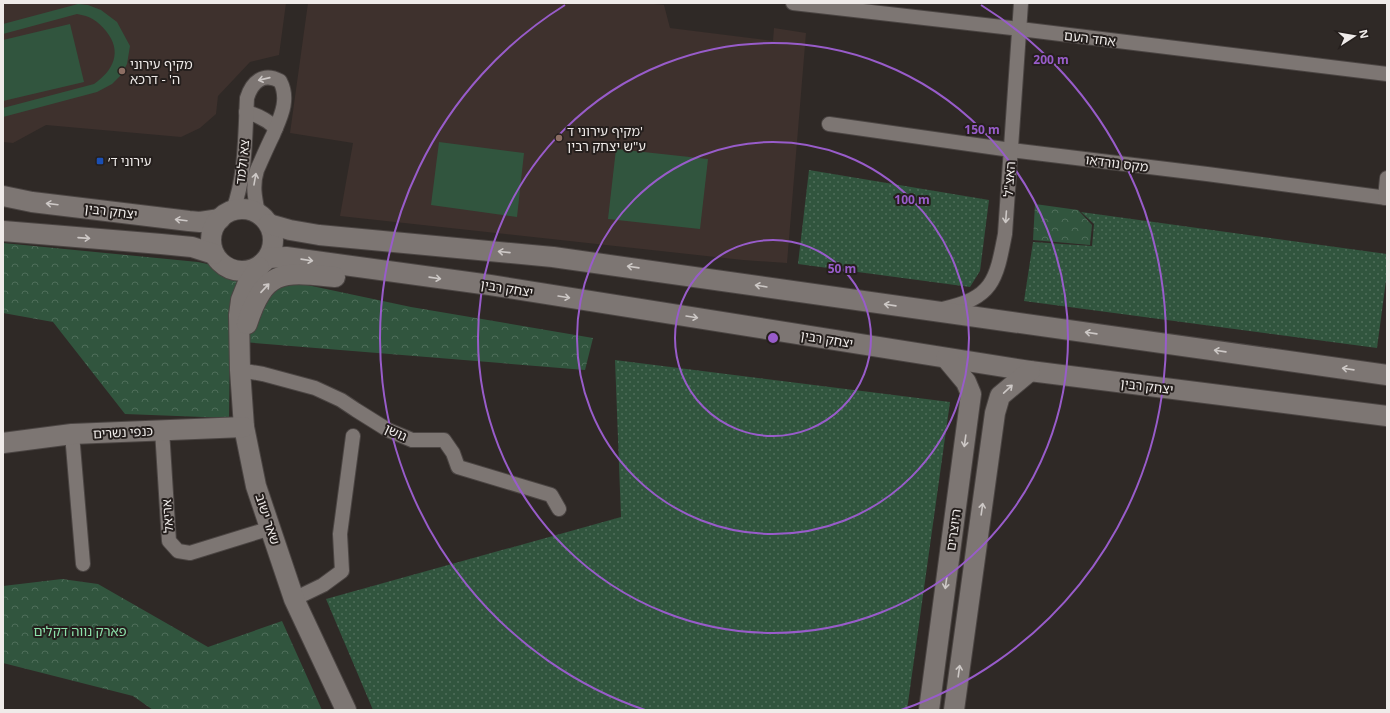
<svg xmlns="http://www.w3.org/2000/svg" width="1390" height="713" font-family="'Noto Sans','Noto Sans Hebrew',sans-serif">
<defs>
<pattern id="grass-dots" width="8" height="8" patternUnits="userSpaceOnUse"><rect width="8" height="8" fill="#31553e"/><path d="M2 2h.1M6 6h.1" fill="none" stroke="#4f6e5a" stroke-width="1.8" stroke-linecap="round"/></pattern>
<pattern id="forest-crowns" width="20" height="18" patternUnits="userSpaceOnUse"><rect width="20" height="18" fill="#31553e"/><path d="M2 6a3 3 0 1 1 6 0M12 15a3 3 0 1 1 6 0" fill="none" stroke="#4f6e5a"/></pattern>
</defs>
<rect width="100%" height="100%" fill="#2f2926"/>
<!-- built -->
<g fill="#3e312d">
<polygon points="3,3 286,3 279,55 250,62 218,96 216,114 200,128 181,137 46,125 13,143 3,142"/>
<polygon points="308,3 644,3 664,5 670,28 773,41 774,28 806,33 787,263 743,260 340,216 353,143 290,133"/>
</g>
<!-- grass -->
<g fill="url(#grass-dots)">
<polygon points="809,170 989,200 980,271 970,287 798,264"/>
<polygon points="1081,212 1387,254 1387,273 1377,348 1024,301 1033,242 1092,246 1094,224"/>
<polygon points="615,360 950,402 907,710 373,710 326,599 621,517"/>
</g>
<!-- forest -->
<g fill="url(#forest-crowns)">
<polygon points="1035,204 1078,210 1092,225 1090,245 1033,240"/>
<polygon points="3,243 198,262 411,307 593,338 585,370 230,341 229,418 125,414 53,322 3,313"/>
<polygon points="62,579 98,584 208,647 282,621 322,710 153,710 133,696 3,663 3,586"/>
</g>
<!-- pitch -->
<g fill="#31553e">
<path d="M78 4 88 5 101 10 117 22 130 46 127 64 121 75 112 84 97 92 3 117V108L94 84C113 71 123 52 106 31 98 21 90 16 77 14L3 34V24Z"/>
<polygon points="70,24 84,82 3,101 3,40"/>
<polygon points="439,142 524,153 517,217 431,205"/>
<polygon points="616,149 708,159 700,229 608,219"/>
</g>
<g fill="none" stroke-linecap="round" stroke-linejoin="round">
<defs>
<g id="street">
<polyline points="793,3 1020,29 1387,74"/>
<path d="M246 112C258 115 267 120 276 128"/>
<polyline points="829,124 1011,150 1207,174 1387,198"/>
<polyline points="1385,198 1387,178"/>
<path d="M233 210C246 175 245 135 247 98 252 82 263 72 280 81 290 100 280 118 273 135 267 147 262 159 257 170 252 186 255 198 258 213"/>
<path d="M942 309C993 298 996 281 1005 234L1021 3"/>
<polyline points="240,370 263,374 315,388 341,400 356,410 388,430 412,440 444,440 453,453 458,467 551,495 559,509"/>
<polyline points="162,430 169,541 178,551 190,553 271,528"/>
<polyline points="72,434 83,564"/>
<polyline points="294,599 323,585 342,571 340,534 353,436"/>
</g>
<g id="secondary">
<polyline points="3,196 32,202 189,221 200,222 220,219"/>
<circle cx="242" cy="240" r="31"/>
<polyline points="269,224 290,230 319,235 553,257 1387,375"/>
<polyline points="3,231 161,244 192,247 214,254"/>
<polyline points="268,258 286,257 490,285 1030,371 1387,416"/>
<polyline points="259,267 247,285 241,300 239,315 240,370 244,427 256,486 294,599 346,710"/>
<path d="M247 324C265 268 283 272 335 277"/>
<polyline points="3,443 72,434 244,427"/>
<polyline points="929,710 971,394 966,382 946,358"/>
<polyline points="954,710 995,413 1000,396 1030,371"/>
</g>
</defs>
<!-- street casing -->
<use href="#street" stroke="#4b4543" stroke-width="16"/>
<!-- secondary casing -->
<use href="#secondary" stroke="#4b4543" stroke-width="22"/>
<!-- street -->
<use href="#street" stroke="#7d7673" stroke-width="14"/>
<!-- secondary -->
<use href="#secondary" stroke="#7d7673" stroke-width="20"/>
</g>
<!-- one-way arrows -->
<defs><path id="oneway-shaft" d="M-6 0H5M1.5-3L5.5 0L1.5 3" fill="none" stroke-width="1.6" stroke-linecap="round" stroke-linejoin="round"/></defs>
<g stroke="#cdc8c6">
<use href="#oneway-shaft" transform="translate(264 79) rotate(167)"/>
<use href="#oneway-shaft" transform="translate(255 179) rotate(-80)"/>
<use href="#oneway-shaft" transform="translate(52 204) rotate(-173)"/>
<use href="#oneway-shaft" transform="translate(1006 217) rotate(94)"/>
<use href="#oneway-shaft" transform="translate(181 220) rotate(-173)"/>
<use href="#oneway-shaft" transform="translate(84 238) rotate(4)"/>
<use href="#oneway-shaft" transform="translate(504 252) rotate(-174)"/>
<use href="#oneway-shaft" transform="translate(307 260) rotate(8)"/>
<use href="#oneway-shaft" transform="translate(633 267) rotate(-172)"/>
<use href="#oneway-shaft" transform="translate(435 278) rotate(8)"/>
<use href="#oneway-shaft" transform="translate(761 286) rotate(-171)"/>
<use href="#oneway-shaft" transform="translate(265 288) rotate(-47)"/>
<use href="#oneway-shaft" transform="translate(564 297) rotate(9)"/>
<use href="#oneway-shaft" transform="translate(890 305) rotate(-172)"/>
<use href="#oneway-shaft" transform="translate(692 317) rotate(9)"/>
<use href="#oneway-shaft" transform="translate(1091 333) rotate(-172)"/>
<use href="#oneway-shaft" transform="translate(1220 351) rotate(-172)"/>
<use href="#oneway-shaft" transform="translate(1348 369) rotate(-172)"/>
<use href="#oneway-shaft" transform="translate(1008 389) rotate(-43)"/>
<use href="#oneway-shaft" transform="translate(965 441) rotate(98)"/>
<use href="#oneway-shaft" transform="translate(982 509) rotate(-82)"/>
<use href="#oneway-shaft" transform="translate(946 583) rotate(98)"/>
<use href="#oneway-shaft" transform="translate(959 671) rotate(-82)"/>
</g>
<!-- distance rings -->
<g fill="none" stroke="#985cca" stroke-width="2">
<circle cx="773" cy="338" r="98"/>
<circle cx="773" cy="338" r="196"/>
<circle cx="773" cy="338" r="295"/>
<path d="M645 710A393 393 0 0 1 565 5M981 5A393 393 0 0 1 901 710"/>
</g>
<!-- markers -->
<g fill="#8d6e63" stroke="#251f1d" stroke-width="1.5">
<circle cx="122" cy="71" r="4"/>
<circle cx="559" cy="138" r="4"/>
</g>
<rect fill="#1a4fb4" stroke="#251f1d" stroke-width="1.5" x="96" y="157" width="8" height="8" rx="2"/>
<g text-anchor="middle" stroke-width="4" stroke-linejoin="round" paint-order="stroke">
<!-- street labels -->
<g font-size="13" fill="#efebe9" stroke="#251f1d">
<text transform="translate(1090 38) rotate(7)" y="5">אחד העם</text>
<text transform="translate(242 162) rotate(-84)" y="5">צא ולמד</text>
<text transform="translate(1117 163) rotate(7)" y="5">מקס נורדאו</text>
<text transform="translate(1009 179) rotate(-86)" y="5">האצ"ל</text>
<text transform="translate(111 211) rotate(7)" y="5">יצחק רבין</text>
<text transform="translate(507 288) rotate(9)" y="5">יצחק רבין</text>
<text transform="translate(827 339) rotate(9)" y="5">יצחק רבין</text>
<text transform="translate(1147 386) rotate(7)" y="5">יצחק רבין</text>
<text transform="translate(123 432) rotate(-3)" y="5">כנפי נשרים</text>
<text transform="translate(396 432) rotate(25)" y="5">גושן</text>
<text transform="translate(167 516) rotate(-94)" y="5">אריאל</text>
<text transform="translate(268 519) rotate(72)" y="5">שאר ישוב</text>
<text transform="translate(953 530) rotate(-82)" y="5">היוצרים</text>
</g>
<!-- poi labels -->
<g font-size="13" fill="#efebe9" stroke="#251f1d" text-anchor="start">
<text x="130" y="69">מקיף עירוני<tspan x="130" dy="15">ה' - דרכא</tspan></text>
<text x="567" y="136">מקיף עירוני ד'<tspan x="567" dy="15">ע"ש יצחק רבין</tspan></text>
<text x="108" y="166">עירוני ד׳</text>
</g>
<!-- park labels -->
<g font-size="13" fill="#8ce1aa" stroke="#251f1d">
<text x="80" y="636">פארק נווה דקלים</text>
</g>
</g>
<circle cx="773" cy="338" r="6" fill="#985cca" stroke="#251f1d" stroke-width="2"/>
<g font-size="12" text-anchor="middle" font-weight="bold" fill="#985cca" stroke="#251f1d" stroke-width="4" stroke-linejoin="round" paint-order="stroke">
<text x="1051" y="64">200 m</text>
<text x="982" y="134">150 m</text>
<text x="912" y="204">100 m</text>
<text x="842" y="273">50 m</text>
</g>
<!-- border -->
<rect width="1390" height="713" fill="none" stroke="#efebe9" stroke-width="8"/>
<!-- north arrow -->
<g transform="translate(1354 36) rotate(78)" stroke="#251f1d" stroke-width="3" paint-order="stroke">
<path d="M0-3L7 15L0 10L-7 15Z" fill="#efebe9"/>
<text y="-6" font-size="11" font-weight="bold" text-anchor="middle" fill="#efebe9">N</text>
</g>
</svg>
